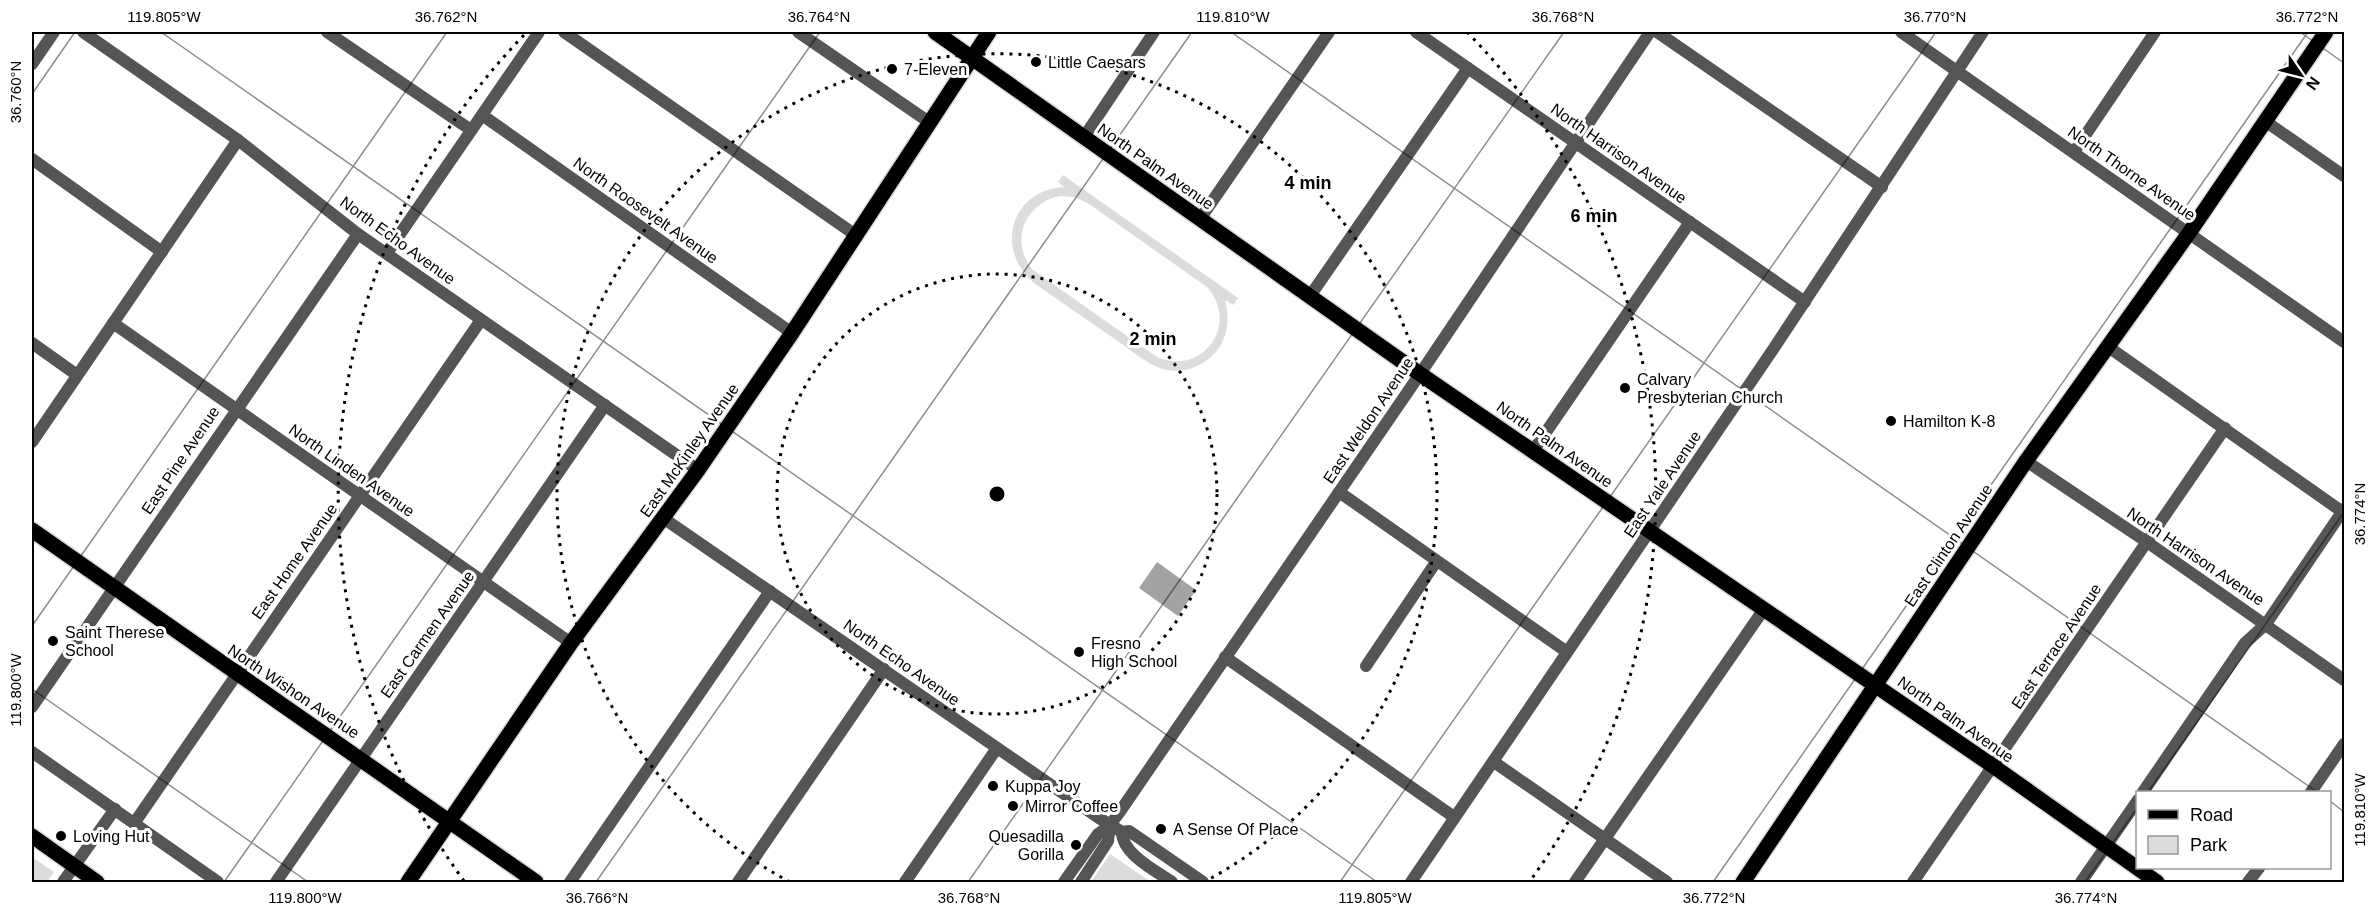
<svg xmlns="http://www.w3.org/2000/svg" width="2376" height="914" font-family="Helvetica,sans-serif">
<rect width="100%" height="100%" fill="#fff"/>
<!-- green -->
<g fill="#dcdcdc" fill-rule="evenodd">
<path d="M1063 175 1238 298 1233 305 1225 300C1230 320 1228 340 1213 355 1200 368 1181 374 1163 369 1146 364 1131 350 1116 340 1089 321 1061 302 1034 283 994 249 1011 190 1064 187L1058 182ZM1060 196 1075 197 1089 204 1207 287C1240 324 1203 377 1157 357L1033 270C1009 242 1024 203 1060 196Z"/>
<polygon points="1110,854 1151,882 1091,882"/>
<polygon points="32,857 54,872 47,882 32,882"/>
</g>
<!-- water -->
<polygon fill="#a3a3a3" points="1157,562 1196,590 1178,616 1139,588"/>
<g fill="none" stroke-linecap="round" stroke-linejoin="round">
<defs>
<g id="major">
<polyline points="935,32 1420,374 1993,766 2157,882"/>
<polyline points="32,530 536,882"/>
<polyline points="32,836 97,882"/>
<polyline points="408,882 571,643 698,470 792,333 989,32"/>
<polyline points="1743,882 2026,461 2189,233 2326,32"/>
</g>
</defs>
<!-- major casing -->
<use href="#major" stroke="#dbdbdb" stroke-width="18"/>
<!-- minor -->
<g stroke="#555" stroke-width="12">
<polyline points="83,32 238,140 358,234 698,470"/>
<polyline points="327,32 471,130"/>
<polyline points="564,32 857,236"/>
<polyline points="798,32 929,122"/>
<polyline points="1416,32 1805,302"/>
<polyline points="1657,32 1882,187"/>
<polyline points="1901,32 2344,342"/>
<polyline points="32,64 54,32"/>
<polyline points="482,115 792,333"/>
<polyline points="2265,121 2344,176"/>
<polyline points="1084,137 1154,32"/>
<polyline points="2074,152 2155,32"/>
<polyline points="32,159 162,252"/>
<polyline points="1200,219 1329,32"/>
<polyline points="387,253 539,32"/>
<polyline points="1310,296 1468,68"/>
<polyline points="113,323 571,643"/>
<polyline points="32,343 77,375"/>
<polyline points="2107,346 2344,513"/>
<polyline points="32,442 238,140"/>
<polyline points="1533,451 1690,222"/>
<polyline points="2026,461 2147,542 2344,680"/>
<polyline points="1339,492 1567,652"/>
<polyline points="663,518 1099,818 1122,832 1129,831 1203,882"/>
<polyline points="1225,657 1454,817"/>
<polyline points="1366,666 1436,562"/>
<polyline points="32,707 358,234"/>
<polyline points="32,752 218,882"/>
<polyline points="1494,762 1667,882"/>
<polyline points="2143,792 2245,643 2266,624 2344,509"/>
<polyline points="2311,792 2344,744"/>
<polyline points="135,822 481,320"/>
<path d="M1122 832C1122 854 1156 871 1172 882"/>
<polyline points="63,882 115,809"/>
<polyline points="276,882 605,405"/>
<polyline points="570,882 770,591"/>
<polyline points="738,882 884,669"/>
<polyline points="905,882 997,748"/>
<polyline points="1064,882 1098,834 1110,825 1119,813 1420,374 1650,32"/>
<polyline points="1081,882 1108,841 1110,825"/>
<polyline points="1411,882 1774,348 1983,32"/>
<polyline points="1575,882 1764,609"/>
<polyline points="1913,882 2225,428"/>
<polyline points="2081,882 2138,800"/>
<polyline points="2248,882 2259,868"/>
</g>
<!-- major -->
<use href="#major" stroke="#000" stroke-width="15"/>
</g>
<!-- ticks -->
<path fill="none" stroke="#000" stroke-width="1.5" stroke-opacity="0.45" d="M161 32 1377 882M1231 32 2317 792M2300 32 2344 63M32 94 75 32M32 626 447 32M32 689 308 882M2148 792 2344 512M2330 801 2344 812M224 882 820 32M596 882 1192 32M968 882 1564 32M1340 882 1936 32M1713 882 2308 32M2085 882 2138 807"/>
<!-- distance rings -->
<g fill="none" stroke="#000" stroke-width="3" stroke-dasharray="3 6">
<circle cx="997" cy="494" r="220"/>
<path d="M790 882A440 440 0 1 1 1204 882"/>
<path d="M464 881A659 659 0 0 1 527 32M1467 32A659 659 0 0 1 1530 881"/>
</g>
<!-- markers -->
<g fill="#000" stroke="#fff" stroke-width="2">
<circle cx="1036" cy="62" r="6"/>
<circle cx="892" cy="69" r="6"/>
<circle cx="1625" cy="388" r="6"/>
<circle cx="1891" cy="421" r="6"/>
<circle cx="53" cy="641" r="6"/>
<circle cx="1079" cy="652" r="6"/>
<circle cx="993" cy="786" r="6"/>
<circle cx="1013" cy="806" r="6"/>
<circle cx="1161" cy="829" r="6"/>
<circle cx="61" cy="836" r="6"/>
<circle cx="1076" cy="845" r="6"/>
</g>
<g text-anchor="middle" stroke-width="6" stroke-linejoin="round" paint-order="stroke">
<!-- poi labels -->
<g font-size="16" fill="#000" stroke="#fff" text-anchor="start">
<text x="1048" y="68">Little Caesars</text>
<text x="904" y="75">7-Eleven</text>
<text x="1637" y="385">Calvary<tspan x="1637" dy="18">Presbyterian Church</tspan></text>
<text x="1903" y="427">Hamilton K-8</text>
<text x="65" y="638">Saint Therese<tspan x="65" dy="18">School</tspan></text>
<text x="1091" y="649">Fresno<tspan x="1091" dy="18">High School</tspan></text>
<text x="1005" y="792">Kuppa Joy</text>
<text x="1025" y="812">Mirror Coffee</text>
<text x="1173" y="835">A Sense Of Place</text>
<text x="73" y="842">Loving Hut</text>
<text x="1064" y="842" text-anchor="end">Quesadilla<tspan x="1064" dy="18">Gorilla</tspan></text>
</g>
<!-- street labels -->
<g font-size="16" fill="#000" stroke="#fff">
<text transform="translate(1619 153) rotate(35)" y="6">North Harrison Avenue</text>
<text transform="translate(1156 166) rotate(35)" y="6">North Palm Avenue</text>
<text transform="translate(2132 173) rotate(35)" y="6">North Thorne Avenue</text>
<text transform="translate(646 210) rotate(35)" y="6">North Roosevelt Avenue</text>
<text transform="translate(398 240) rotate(36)" y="6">North Echo Avenue</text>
<text transform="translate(1368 420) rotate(-56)" y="6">East Weldon Avenue</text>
<text transform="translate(1555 444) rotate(35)" y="6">North Palm Avenue</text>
<text transform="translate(689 450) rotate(-55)" y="6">East McKinley Avenue</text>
<text transform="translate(180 460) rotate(-56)" y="6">East Pine Avenue</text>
<text transform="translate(352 470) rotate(35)" y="6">North Linden Avenue</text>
<text transform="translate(1662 484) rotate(-56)" y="6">East Yale Avenue</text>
<text transform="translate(1948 545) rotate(-56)" y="6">East Clinton Avenue</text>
<text transform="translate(2196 556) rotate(34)" y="6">North Harrison Avenue</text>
<text transform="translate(294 561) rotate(-55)" y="6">East Home Avenue</text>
<text transform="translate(427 634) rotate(-55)" y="6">East Carmen Avenue</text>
<text transform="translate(2056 646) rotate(-56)" y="6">East Terrace Avenue</text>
<text transform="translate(902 662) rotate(35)" y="6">North Echo Avenue</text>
<text transform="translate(294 691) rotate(34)" y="6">North Wishon Avenue</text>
<text transform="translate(1956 719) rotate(35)" y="6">North Palm Avenue</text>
</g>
</g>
<circle cx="997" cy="494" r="9" fill="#000" stroke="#fff" stroke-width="3"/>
<g font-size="18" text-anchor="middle" font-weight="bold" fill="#000" stroke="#fff" stroke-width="6" stroke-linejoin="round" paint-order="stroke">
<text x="1308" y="189">4 min</text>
<text x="1594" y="222">6 min</text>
<text x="1153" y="345">2 min</text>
</g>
<!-- border -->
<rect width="2376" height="914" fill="none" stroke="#ffffff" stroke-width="66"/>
<!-- legend -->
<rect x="2136" y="791" width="195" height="78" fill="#ffffff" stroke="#999999" stroke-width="1.5"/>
<rect x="2148" y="810" width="30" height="9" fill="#000000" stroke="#999999" stroke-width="1.5"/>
<text x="2190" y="821" font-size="18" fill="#000000">Road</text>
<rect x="2148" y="836" width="30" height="18" fill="#dcdcdc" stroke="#999999" stroke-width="1.5"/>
<text x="2190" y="851" font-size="18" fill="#000000">Park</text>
<!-- north arrow -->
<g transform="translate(2301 75) rotate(125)" stroke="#ffffff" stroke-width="4.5" paint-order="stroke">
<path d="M0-4.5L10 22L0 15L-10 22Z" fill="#000000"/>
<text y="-9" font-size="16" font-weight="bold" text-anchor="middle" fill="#000000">N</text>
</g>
<rect x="33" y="33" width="2310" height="848" fill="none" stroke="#000" stroke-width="2"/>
<g font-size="15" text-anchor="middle" fill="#000">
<text x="164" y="22">119.805°W</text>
<text x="446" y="22">36.762°N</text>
<text x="819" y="22">36.764°N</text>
<text x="1233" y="22">119.810°W</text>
<text x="1563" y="22">36.768°N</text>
<text x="1935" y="22">36.770°N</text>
<text x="2307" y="22">36.772°N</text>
<text transform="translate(16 92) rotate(-90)" y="5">36.760°N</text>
<text transform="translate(2360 514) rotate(-90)" y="5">36.774°N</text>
<text transform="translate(16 690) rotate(-90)" y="5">119.800°W</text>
<text transform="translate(2360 810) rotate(-90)" y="5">119.810°W</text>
<text x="305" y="903">119.800°W</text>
<text x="597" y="903">36.766°N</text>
<text x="969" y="903">36.768°N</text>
<text x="1375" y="903">119.805°W</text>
<text x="1714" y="903">36.772°N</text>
<text x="2086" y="903">36.774°N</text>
</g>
</svg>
